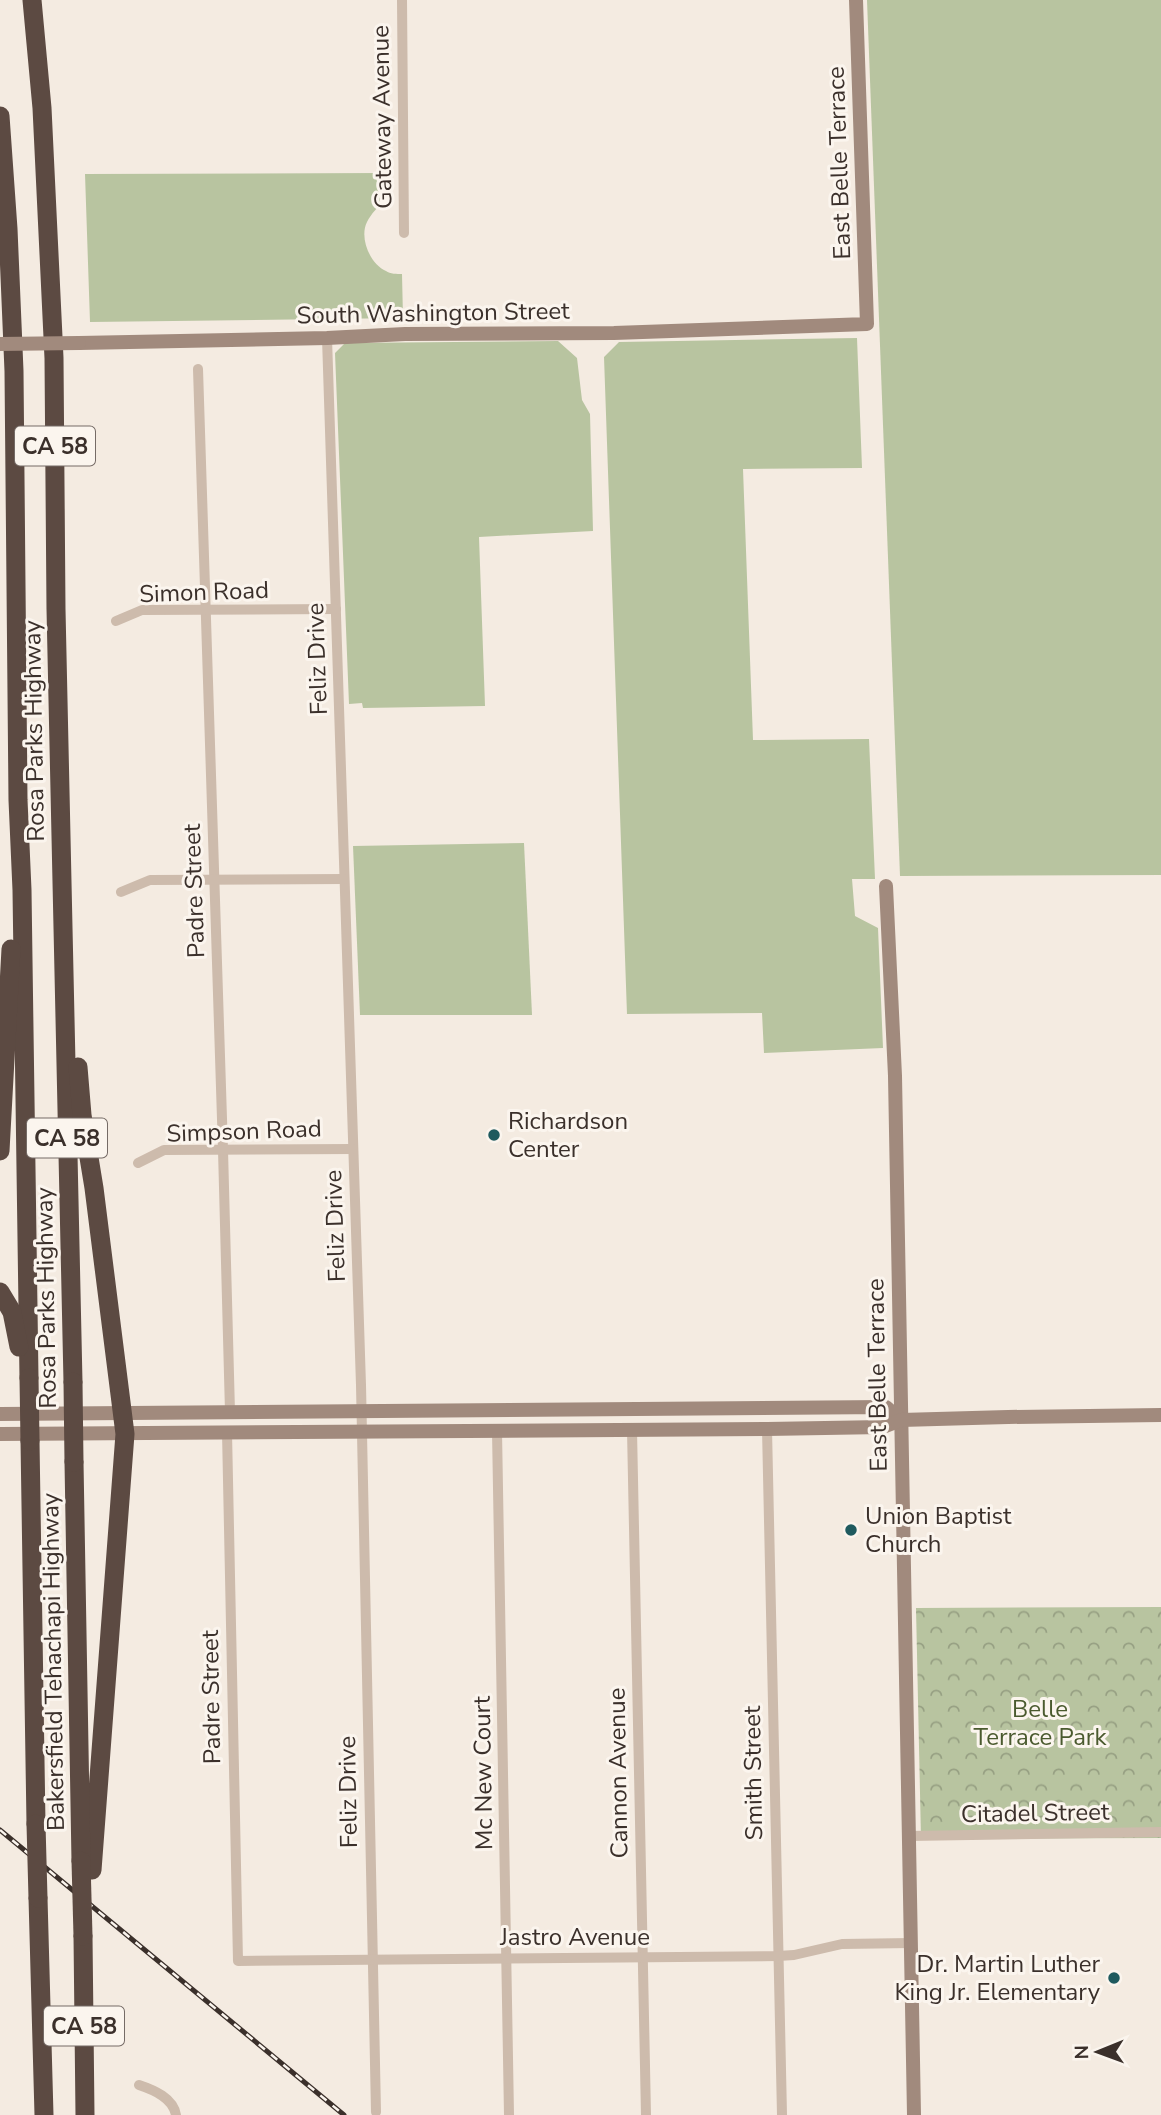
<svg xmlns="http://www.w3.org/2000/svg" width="1161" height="2115" font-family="'Nunito Sans',sans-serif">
<defs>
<pattern id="park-crowns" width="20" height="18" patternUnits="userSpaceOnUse" patternTransform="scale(1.75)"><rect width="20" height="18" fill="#b8c4a0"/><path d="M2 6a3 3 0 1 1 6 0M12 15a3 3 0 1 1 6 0" fill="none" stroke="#97a083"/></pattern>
</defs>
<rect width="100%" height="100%" fill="#f4ebe1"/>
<!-- green -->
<g fill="#b8c4a0">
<polygon points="867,0 1161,0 1161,875 900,876"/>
<path d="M384 173V200C378 207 371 214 367 222 359 238 370 264 386 271 390 274 397 274 402 274L403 318 90 322 85 174Z"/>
<polygon points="857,338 862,468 743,469 753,740 869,739 875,879 852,879 855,916 878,928 883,1048 764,1053 762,1013 627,1014 604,357 619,342"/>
<polygon points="558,341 577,358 582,400 590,414 593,531 479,537 485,706 363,708 362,703 349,704 335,353 345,343"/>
<polygon points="524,843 532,1015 360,1015 353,846"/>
</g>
<!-- park -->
<polygon fill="url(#park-crowns)" points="1161,1607 1161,1838 921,1839 916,1608"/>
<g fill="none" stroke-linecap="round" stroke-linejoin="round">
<!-- street -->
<g stroke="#cdbbac" stroke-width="10">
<polyline points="402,0 404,233"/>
<polyline points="327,338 361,1385 376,2112"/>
<polyline points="198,369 223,1150 230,1412"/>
<polyline points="116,621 142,610 336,609"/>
<polyline points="121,892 150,880 344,879"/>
<polyline points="138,1163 164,1150 353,1149"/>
<polyline points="767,1429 782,2115"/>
<polyline points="632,1430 646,2115"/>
<polyline points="497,1431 509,2115"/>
<polyline points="227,1432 238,1961 778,1956 794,1955 842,1944 911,1943"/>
<polyline points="909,1836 1161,1832"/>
<path d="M139 2085C154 2090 173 2098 176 2115"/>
</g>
<!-- secondary -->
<g stroke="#a18a7d" stroke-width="14">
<polyline points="79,343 327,338 405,334 614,333 867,324 856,0"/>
<polyline points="886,886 895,1076 914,2115"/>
<polyline points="0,1414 886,1407 901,1420"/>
<polyline points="0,1434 767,1429 883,1427 901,1420 1008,1417 1161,1415"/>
</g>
<!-- highway -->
<g stroke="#5c4a42" stroke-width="19">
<polyline points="32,0 42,108 54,358 56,609 73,1382"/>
<polyline points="0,116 8,229 14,371 18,800 22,890 29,1378"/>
<polyline points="78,1067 82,1115 94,1188 125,1434 92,1870"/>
<polyline points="0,1151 11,949"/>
<polyline points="0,1292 12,1312 19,1347"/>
<polyline points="30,1441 36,1824"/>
<polyline points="74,1462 81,1861"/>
<polyline points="38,1898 44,2115"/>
<polyline points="83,1936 85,2115"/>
</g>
<defs>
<polyline id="rail" points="0,1830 344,2115"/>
</defs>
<!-- rail casing -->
<use href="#rail" stroke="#3b302b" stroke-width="5"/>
<!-- rail -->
<use href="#rail" stroke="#fbf5ee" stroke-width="2.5" stroke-dasharray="8" stroke-linecap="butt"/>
<!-- secondary-bridge -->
<polyline stroke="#a18a7d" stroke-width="14" points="0,344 79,343"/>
<!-- highway-bridge -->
<g stroke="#5c4a42" stroke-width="19">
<polyline points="29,1378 30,1441"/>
<polyline points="73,1382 74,1462"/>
<polyline points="36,1824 38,1898"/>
<polyline points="81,1861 83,1936"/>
</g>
</g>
<!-- markers -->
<g fill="#1f5a5e" stroke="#fbf5ee" stroke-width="2.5">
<circle cx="494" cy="1135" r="7"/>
<circle cx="851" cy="1530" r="7"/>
<circle cx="1114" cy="1978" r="7"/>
</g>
<g text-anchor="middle" stroke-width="6" stroke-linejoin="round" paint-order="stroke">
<!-- shield labels -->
<g fill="#fbf5ee" stroke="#756b66" stroke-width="2">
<rect x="15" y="426.5" width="80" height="39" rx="5"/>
<rect x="27" y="1118.5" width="80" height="39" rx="5"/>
<rect x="44" y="2006.5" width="80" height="39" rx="5"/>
</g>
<g font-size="23" font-weight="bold" fill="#3b302b">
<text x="55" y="454">CA 58</text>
<text x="67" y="1146">CA 58</text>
<text x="84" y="2034">CA 58</text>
</g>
<!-- street labels -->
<g font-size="24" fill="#3b302b" stroke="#fbf5ee">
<text transform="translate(382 117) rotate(-91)" y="8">Gateway Avenue</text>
<text transform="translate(839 163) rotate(-92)" y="8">East Belle Terrace</text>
<text transform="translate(433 313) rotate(-1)" y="8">South Washington Street</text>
<text transform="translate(204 592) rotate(-2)" y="8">Simon Road</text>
<text transform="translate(317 659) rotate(-92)" y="8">Feliz Drive</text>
<text transform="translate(34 731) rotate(-91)" y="8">Rosa Parks Highway</text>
<text transform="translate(194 891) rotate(-92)" y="8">Padre Street</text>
<text transform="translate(244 1131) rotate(-2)" y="8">Simpson Road</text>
<text transform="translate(335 1226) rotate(-92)" y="8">Feliz Drive</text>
<text transform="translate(46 1298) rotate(-91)" y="8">Rosa Parks Highway</text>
<text transform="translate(877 1375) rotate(-91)" y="8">East Belle Terrace</text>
<text transform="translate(53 1662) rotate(-91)" y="8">Bakersfield Tehachapi Highway</text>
<text transform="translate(211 1697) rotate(-91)" y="8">Padre Street</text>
<text transform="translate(483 1773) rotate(-91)" y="8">Mc New Court</text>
<text transform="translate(618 1773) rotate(-91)" y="8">Cannon Avenue</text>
<text transform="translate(753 1773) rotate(-91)" y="8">Smith Street</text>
<text transform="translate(348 1792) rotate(-91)" y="8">Feliz Drive</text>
<text transform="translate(1035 1813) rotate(-1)" y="8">Citadel Street</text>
<text x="575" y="1945">Jastro Avenue</text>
</g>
<!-- poi labels -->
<g font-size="24" fill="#3b302b" stroke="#fbf5ee" text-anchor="start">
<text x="508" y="1129">Richardson<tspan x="508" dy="28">Center</tspan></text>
<text x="865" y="1524">Union Baptist<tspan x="865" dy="28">Church</tspan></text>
<text x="1100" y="1972" text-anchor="end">Dr. Martin Luther<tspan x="1100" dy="28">King Jr. Elementary</tspan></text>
</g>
<!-- park labels -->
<g font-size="24" fill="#4a5a2e" stroke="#fbf5ee">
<text x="1040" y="1717">Belle<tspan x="1040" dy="28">Terrace Park</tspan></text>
</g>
</g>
<!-- north arrow -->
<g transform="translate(1098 2052) rotate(269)" stroke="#fbf5ee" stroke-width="5" paint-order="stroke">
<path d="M0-5L12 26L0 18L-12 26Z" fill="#3b302b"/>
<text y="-10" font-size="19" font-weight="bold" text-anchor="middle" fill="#3b302b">N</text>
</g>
</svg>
